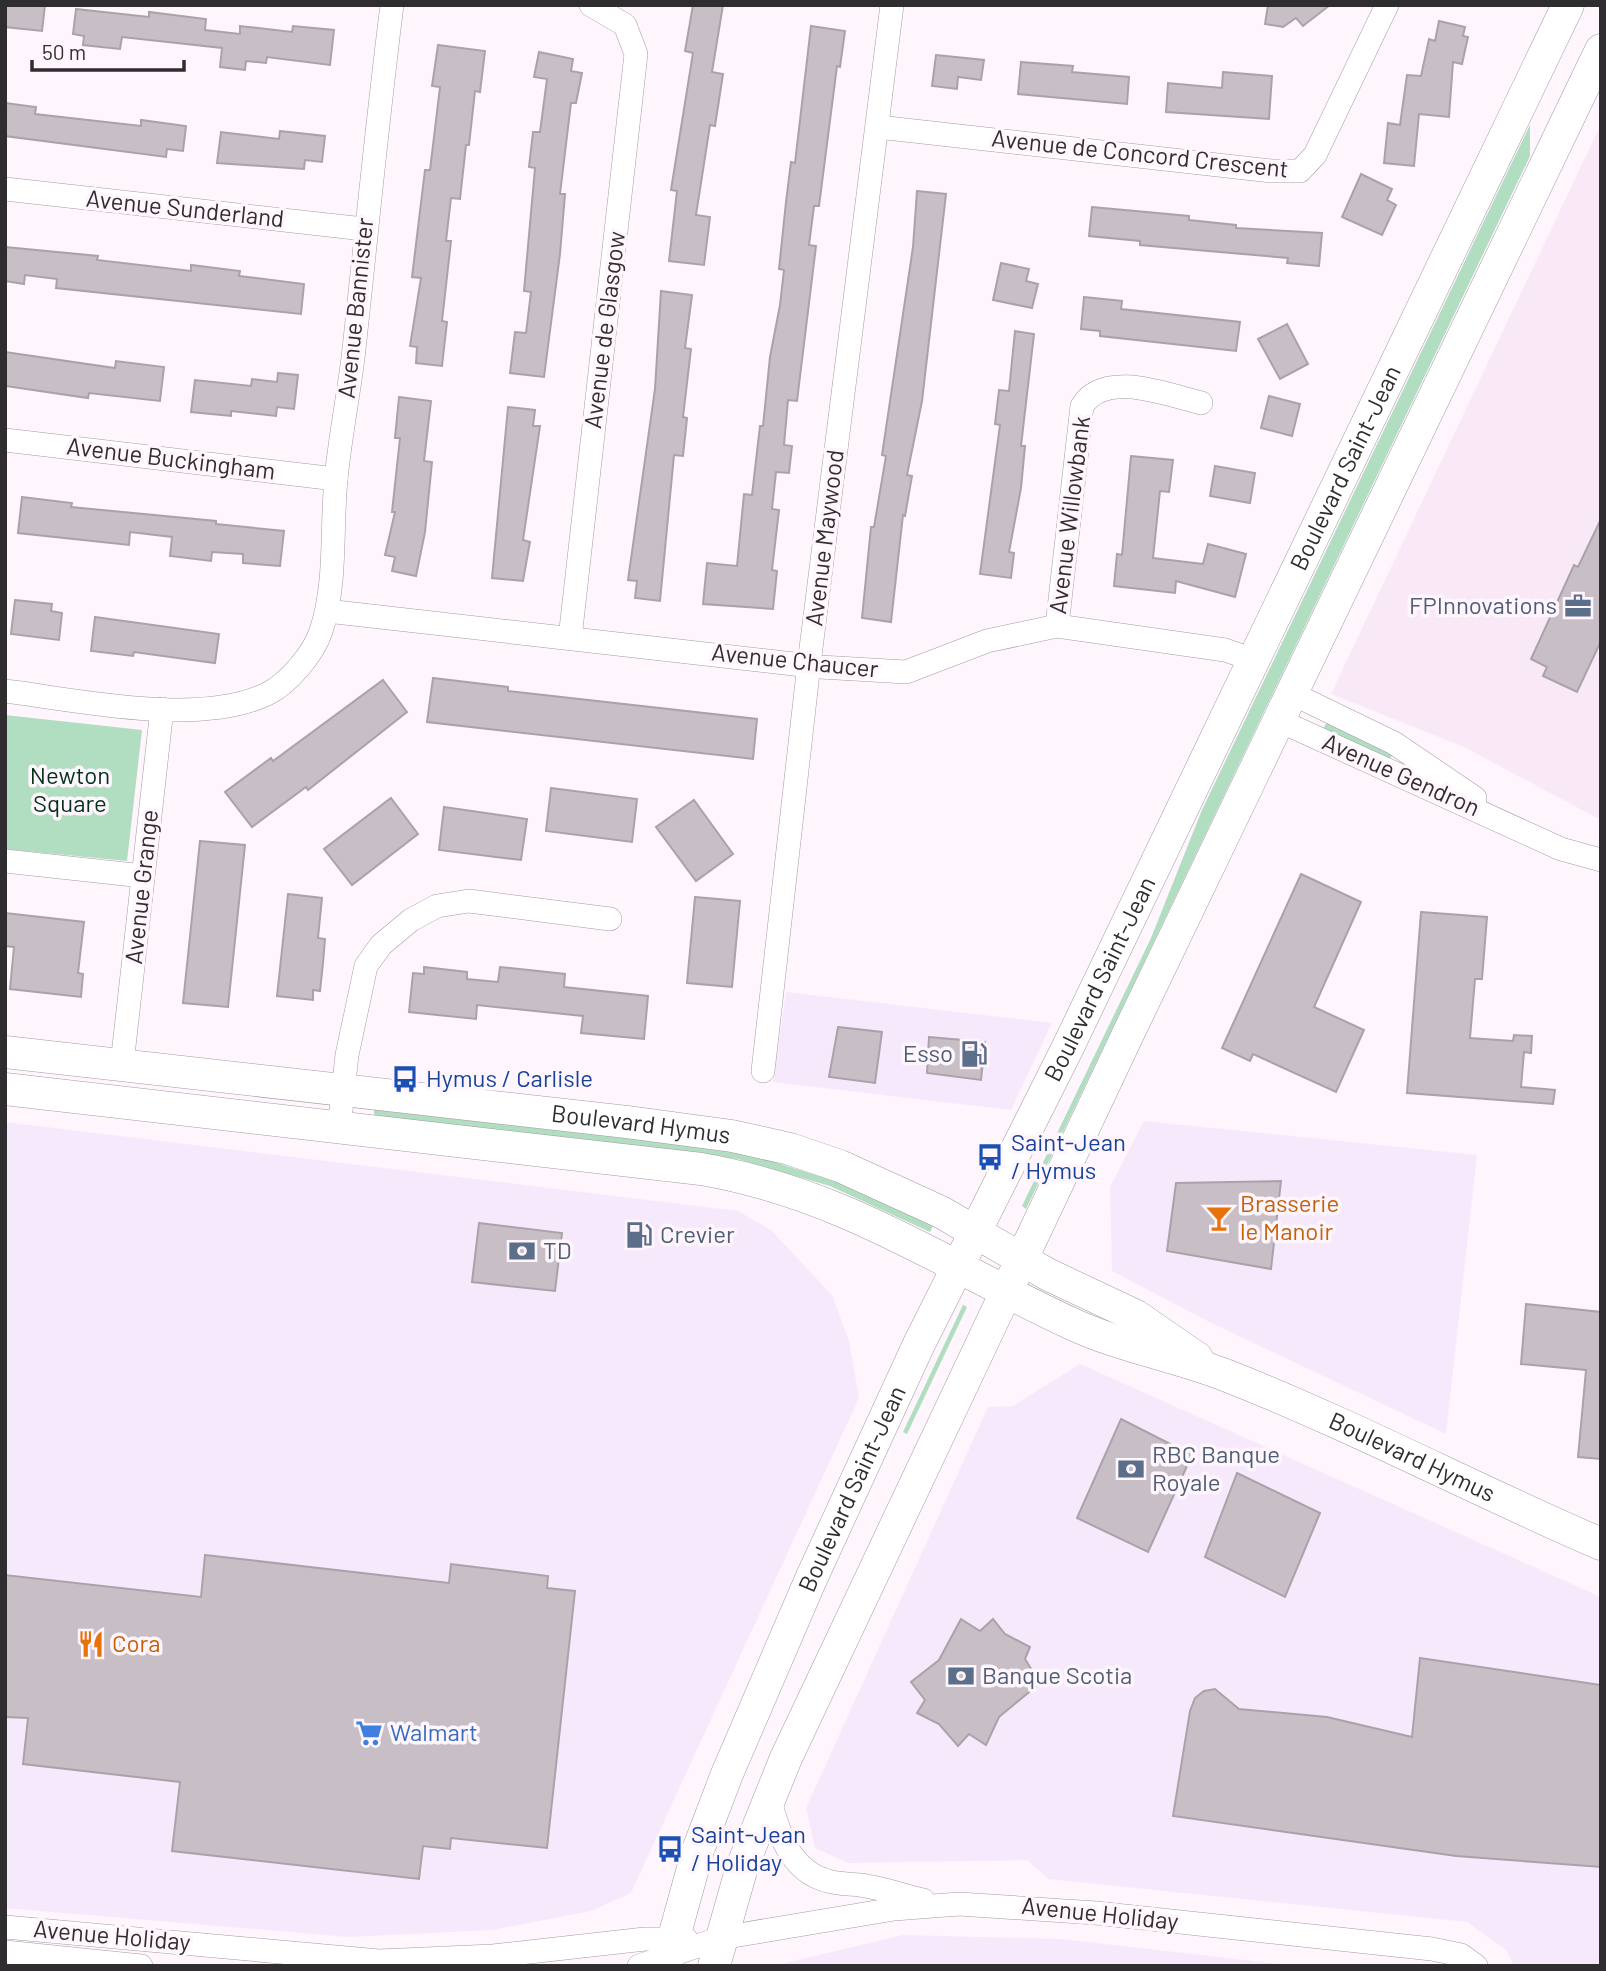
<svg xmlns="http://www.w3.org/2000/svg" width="1606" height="1971" font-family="Barlow,sans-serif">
<rect width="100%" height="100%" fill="#fef5fd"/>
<!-- commercial -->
<g fill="#f7e9fc">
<polygon points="786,992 1052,1023 1011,1110 773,1082"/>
<polygon points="1144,1121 1477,1155 1446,1434 1211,1323 1112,1271 1110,1187"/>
<polygon points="5,1122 738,1211 771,1230 832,1295 849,1341 859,1398 631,1893 591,1911 492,1930 348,1937 5,1908"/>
<polygon points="1080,1364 1601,1597 1601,1966 1514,1966 1506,1950 1467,1922 1048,1879 1027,1860 848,1863 815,1848 806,1808 988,1407 1013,1406"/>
<polygon points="903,1935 1062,1939 1296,1966 773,1966"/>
</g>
<!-- built -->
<polygon fill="#f9e9f7" points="1601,124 1601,820 1464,747 1331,694"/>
<!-- green -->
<g fill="#b1ddc0">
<polygon points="1530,125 1530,156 1026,1209 1022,1206 1151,938 1202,810"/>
<polygon points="5,715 142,730 127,861 5,849"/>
<polygon points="1327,721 1392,755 1390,759 1323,730"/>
<polygon points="374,1110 700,1146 758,1157 835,1181 933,1226 930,1232 830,1186 738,1159 374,1116"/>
<polygon points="963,1305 967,1307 907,1434 903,1432"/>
</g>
<!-- building -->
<g fill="#c7bec6" stroke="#aaa2aa" stroke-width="2">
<polygon points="5,5 45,5 42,31 5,27"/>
<polygon points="693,5 723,5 712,72 723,74 715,126 710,125 696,215 710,217 704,265 669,261 677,191 671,190 693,53 685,51"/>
<polygon points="1268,5 1330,5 1303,26 1296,18 1283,27 1265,24"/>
<polygon points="76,9 149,17 149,12 206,19 205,30 240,34 240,26 292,32 293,26 334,30 330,65 267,57 266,63 246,61 245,70 220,67 222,48 122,37 120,49 83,45 84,36 73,34"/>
<polygon points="1439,21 1465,27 1463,36 1468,37 1462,64 1453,62 1449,117 1419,114 1414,166 1384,163 1388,123 1400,125 1407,75 1421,76 1429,39 1435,41"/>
<polygon points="811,26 845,31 840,67 837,66 819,206 814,206 809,245 816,246 797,401 788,400 784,445 792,446 789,473 776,472 772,509 779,510 772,570 777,571 773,609 703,604 707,563 737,566 744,494 752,495 760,426 763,426 770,357 780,305 784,270 779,269 786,202 791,162 795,163"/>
<polygon points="438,45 485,51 480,92 475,91 469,145 466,145 460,199 451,198 446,241 451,241 442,321 447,322 442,366 416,363 417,347 410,346 421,278 412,277 425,170 430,170 440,87 432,86"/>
<polygon points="539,52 573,59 571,71 582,73 576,103 571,103 560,194 565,194 560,254 544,377 510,373 515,332 526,333 531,292 524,291 535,168 529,167 533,132 540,132 547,79 534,77"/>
<polygon points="936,55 984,60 981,80 958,77 957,89 932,86"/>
<polygon points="1021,62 1073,66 1072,72 1129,77 1127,104 1018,94"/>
<polygon points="1223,72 1272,76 1269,119 1166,112 1168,83 1222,88"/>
<polygon points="5,103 36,107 35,114 141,126 141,120 186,126 183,151 167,149 166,157 5,136"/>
<polygon points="280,131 325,136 322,162 305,160 304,169 217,163 221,132 279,139"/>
<polygon points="1361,174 1392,189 1387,200 1396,205 1382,235 1342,217"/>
<polygon points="917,191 946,194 922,401 907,475 912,476 905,516 903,515 891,622 862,618 871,527 874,527 886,456 882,455 913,247"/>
<polygon points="1092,207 1189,216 1189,220 1236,225 1236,228 1322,233 1319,266 1287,263 1288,258 1140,245 1140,241 1089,236"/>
<polygon points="5,247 98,256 97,260 191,271 191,265 240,271 239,276 304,284 301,314 56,288 57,279 25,275 24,284 5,281"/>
<polygon points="1001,263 1029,269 1026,281 1038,284 1032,308 993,300"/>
<polygon points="661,291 692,295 685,348 691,349 683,417 687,418 683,456 674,455 660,601 635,598 637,581 628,580 655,389"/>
<polygon points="1084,297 1122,301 1121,309 1240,322 1236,351 1100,336 1100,331 1081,329"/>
<polygon points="1287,324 1308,364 1280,379 1258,339"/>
<polygon points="1015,331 1034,334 1021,446 1025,446 1021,488 1009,552 1014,553 1011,578 980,574 1000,425 995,424 999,390 1009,391"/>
<polygon points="5,352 115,368 116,361 164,367 160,401 89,393 88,398 5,386"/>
<polygon points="278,373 298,375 294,409 277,407 276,416 231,411 231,416 191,412 195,380 251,386 252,379 277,382"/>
<polygon points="1269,396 1300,404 1292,436 1261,428"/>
<polygon points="399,397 431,401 424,461 432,462 425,532 416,576 392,571 395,557 385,555 395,512 392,512 400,438 395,438"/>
<polygon points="508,407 535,410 533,426 540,426 523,540 530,542 523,581 492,578"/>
<polygon points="1131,456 1173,460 1169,492 1160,491 1153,558 1203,564 1208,544 1246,554 1235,597 1176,581 1175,593 1114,586 1117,554 1122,555"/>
<polygon points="1215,466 1255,473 1250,503 1210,496"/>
<polygon points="22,497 72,503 71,507 216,521 216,524 284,531 280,566 243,563 243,554 212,552 211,561 170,556 172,537 130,532 129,545 18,533"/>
<polygon points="1601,519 1601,641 1577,692 1543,676 1547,667 1531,659 1574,565 1578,567"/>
<polygon points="15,600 52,604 51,611 62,613 59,640 11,634"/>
<polygon points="95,617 219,634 215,663 134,652 133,656 91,651"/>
<polygon points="433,678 508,687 508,691 757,719 753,759 427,722"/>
<polygon points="383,680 407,712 308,790 306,787 252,827 225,792 271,758 273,761"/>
<polygon points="551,788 637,799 632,842 546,831"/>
<polygon points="391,798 418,834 352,885 324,849"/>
<polygon points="694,800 733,854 696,881 656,827"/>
<polygon points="444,807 527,819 521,860 439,850"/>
<polygon points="200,841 245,845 228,1007 183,1003"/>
<polygon points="1301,874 1361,902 1314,1007 1364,1030 1336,1092 1253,1054 1250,1061 1222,1048"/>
<polygon points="288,894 322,898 318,938 325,939 323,963 320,991 313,990 313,1000 277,996"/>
<polygon points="695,897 740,901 732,987 687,983"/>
<polygon points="1421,912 1487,917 1482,979 1475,979 1470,1038 1513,1041 1514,1035 1532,1036 1531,1053 1524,1052 1521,1087 1555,1090 1553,1104 1407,1093"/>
<polygon points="5,913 84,922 78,973 83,974 81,997 10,989 14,947 5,946"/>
<polygon points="424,967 467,972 467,979 498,982 500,967 565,974 564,987 648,996 644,1039 581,1033 583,1016 477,1005 476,1019 409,1012 413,973 424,974"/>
<polygon points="838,1027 882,1032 875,1083 829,1077"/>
<polygon points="929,1037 985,1042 981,1080 927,1073"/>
<polygon points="1281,1181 1271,1269 1167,1251 1176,1183"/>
<polygon points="479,1223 562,1233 555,1291 472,1282"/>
<polygon points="1526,1304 1601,1312 1601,1459 1578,1457 1586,1370 1521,1364"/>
<polygon points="1121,1419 1192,1455 1148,1552 1077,1518"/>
<polygon points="1237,1473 1320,1513 1285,1597 1205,1557"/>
<polygon points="205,1555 449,1583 451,1564 548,1576 547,1588 575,1591 547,1848 451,1838 450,1849 423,1846 419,1879 172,1851 180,1782 23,1764 28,1718 5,1717 5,1575 201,1597"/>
<polygon points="961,1619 980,1631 993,1619 1005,1634 1030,1647 1025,1659 1040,1683 999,1717 986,1745 969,1734 958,1746 939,1724 917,1713 925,1700 911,1682 939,1660"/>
<polygon points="1420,1658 1601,1685 1601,1867 1456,1856 1173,1816 1190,1711 1195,1698 1204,1691 1215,1689 1239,1709 1327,1717 1412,1737"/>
</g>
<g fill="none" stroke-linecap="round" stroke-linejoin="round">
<defs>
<g id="street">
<polyline points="878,127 1272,171 1300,171 1315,155 1387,5"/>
<polyline points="5,189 364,229"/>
<polyline points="5,440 336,479"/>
<polyline points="327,611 820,667 906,672 987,641 1057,626 1225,650 1254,660"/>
<path d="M1057 626 1082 406C1105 369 1168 395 1201 403"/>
<polyline points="570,638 636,54 625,25 591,5"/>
<path d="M5 691C79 700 199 727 267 694 288 684 314 653 321 631 337 583 331 529 336 479 340 438 348 398 353 358 366 240 377 123 392 5"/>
<polyline points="1293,694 1394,743 1475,798"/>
<polyline points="1280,721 1561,849 1601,860"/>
<polyline points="5,861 143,876"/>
<polyline points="122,1064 162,709"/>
<polyline points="763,1071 809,664 892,5"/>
<polyline points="339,1128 347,1055 366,966 381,945 411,920 437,906 469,901 610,919"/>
<path d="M769 1797C778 1831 789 1871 828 1881 838 1884 849 1884 860 1885 881 1888 902 1895 923 1900"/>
<polyline points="5,1927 379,1961 493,1956 645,1939 686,1939"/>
<polyline points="5,1952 141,1966"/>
<polyline points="639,1966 721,1938 894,1909 959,1904 1096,1913 1432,1949 1461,1955 1476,1966"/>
</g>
<g id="secondary">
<path id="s1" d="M5 1052 627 1122 732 1136 790 1149 840 1166 941 1212 1047 1274 1136 1316 1197 1358"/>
<path id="s2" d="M5 1089 701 1169C842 1193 943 1264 1070 1323 1121 1347 1173 1355 1225 1375 1353 1425 1475 1490 1601 1544"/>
<path id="s3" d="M666 1966 698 1850 727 1774 811 1579 919 1344 1067 1049 1568 5"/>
<polyline points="714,1966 742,1867 786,1758 1129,1032 1601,50"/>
</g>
</defs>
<!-- street casing -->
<use href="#street" stroke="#a49ba3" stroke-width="24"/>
<!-- secondary casing -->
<use href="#secondary" stroke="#a49ba3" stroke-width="33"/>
<!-- street -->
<use href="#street" stroke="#fff" stroke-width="23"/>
<!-- secondary -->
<use href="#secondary" stroke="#fff" stroke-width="32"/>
</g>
<!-- icons -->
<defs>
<symbol id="office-bare" viewBox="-9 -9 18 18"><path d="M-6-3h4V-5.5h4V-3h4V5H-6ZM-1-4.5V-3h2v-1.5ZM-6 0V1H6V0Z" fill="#5c6f8a" stroke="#fef5fd" stroke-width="2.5" paint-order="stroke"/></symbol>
<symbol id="fuel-bare" viewBox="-9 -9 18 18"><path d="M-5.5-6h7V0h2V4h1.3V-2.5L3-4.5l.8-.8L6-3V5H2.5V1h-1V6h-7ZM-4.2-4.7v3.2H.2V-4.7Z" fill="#5c6f8a" stroke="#fef5fd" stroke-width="2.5" paint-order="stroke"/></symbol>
<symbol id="bus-bare" viewBox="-9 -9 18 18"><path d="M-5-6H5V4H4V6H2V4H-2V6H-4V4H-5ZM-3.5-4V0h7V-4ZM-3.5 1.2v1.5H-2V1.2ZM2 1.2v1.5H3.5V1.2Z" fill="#1a4fb4" stroke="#fef5fd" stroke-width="2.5" paint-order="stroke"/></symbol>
<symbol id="bar-bare" viewBox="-9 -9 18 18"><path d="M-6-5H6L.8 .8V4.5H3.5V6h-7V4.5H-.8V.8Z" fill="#e8710a" stroke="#fef5fd" stroke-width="2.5" paint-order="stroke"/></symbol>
<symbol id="bank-bare" viewBox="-9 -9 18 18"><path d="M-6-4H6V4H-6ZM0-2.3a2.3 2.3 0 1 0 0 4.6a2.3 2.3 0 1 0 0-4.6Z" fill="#5c6f8a" stroke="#fef5fd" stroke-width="2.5" paint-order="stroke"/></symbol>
<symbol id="restaurant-bare" viewBox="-9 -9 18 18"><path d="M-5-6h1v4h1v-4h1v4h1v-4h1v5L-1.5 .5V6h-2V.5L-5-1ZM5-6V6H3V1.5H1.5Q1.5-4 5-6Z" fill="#e8710a" stroke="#fef5fd" stroke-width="2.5" paint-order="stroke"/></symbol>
<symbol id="supermarket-bare" viewBox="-9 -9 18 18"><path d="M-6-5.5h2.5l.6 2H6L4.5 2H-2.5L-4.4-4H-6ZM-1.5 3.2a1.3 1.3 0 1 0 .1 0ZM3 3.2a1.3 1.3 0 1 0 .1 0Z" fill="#3f7fe0" stroke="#fef5fd" stroke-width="2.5" paint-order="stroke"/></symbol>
</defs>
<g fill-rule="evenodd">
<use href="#office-bare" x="1559" y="587" width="38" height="38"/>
<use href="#fuel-bare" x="955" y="1035" width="38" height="38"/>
<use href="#bus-bare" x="386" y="1060" width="38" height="38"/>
<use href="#bus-bare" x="971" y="1138" width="38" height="38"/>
<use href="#bar-bare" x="1200" y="1199" width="38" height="38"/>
<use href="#fuel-bare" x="620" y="1216" width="38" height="38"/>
<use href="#bank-bare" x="503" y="1232" width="38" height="38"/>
<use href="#bank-bare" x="1112" y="1450" width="38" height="38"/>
<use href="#restaurant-bare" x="72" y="1625" width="38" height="38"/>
<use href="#bank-bare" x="942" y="1657" width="38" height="38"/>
<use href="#supermarket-bare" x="350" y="1714" width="38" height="38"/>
<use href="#bus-bare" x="651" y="1830" width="38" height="38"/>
</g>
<g text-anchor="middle" stroke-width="7" stroke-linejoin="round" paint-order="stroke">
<!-- street labels -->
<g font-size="24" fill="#302d30" stroke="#fef5fd">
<text transform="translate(1140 154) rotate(6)" y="8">Avenue de Concord Crescent</text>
<text transform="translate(185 209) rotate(6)" y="8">Avenue Sunderland</text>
<text transform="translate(356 308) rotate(-84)" y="8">Avenue Bannister</text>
<text transform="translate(605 330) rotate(-83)" y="8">Avenue de Glasgow</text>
<text transform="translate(171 459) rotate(7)" y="8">Avenue Buckingham</text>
<text dy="8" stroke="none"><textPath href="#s3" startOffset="1647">Boulevard Saint-Jean</textPath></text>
<text transform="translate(1070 515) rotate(-83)" y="8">Avenue Willowbank</text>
<text transform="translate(825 538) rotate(-83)" y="8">Avenue Maywood</text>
<text transform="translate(795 661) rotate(6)" y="8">Avenue Chaucer</text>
<text transform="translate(1401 775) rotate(24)" y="8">Avenue Gendron</text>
<text transform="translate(142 887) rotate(-84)" y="8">Avenue Grange</text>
<text dy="8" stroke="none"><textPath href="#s3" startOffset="1080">Boulevard Saint-Jean</textPath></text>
<text dy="8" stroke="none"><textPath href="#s1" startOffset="640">Boulevard Hymus</textPath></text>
<text dy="8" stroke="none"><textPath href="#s2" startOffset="1470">Boulevard Hymus</textPath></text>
<text dy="8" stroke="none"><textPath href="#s3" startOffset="513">Boulevard Saint-Jean</textPath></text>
<text transform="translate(1100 1914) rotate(6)" y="8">Avenue Holiday</text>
<text transform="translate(112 1936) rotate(5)" y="8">Avenue Holiday</text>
</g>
<!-- service labels -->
<g font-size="24" fill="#4e5e75" stroke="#fef5fd" text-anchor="start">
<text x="1557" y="614" text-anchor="end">FPInnovations</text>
<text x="953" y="1062" text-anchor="end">Esso</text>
<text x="660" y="1243">Crevier</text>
<text x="543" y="1259">TD</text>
<text x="1152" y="1463">RBC Banque<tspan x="1152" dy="28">Royale</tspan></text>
<text x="982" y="1684">Banque Scotia</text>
</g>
<!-- park labels -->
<g font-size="24" fill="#02321a" stroke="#fef5fd">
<text x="70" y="784">Newton<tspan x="70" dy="28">Square</tspan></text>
</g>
<!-- transit labels -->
<g font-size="24" fill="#164399" stroke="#fef5fd" text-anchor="start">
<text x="426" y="1087">Hymus / Carlisle</text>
<text x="1011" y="1151">Saint-Jean<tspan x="1011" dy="28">/ Hymus</tspan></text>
<text x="691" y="1843">Saint-Jean<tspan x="691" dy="28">/ Holiday</tspan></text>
</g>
<!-- food labels -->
<g font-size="24" fill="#c56008" stroke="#fef5fd" text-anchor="start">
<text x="1240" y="1212">Brasserie<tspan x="1240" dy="28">le Manoir</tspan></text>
<text x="112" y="1652">Cora</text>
</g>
<!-- shop labels -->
<g font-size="24" fill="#366cbe" stroke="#fef5fd" text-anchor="start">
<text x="390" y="1741">Walmart</text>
</g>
</g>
<!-- border -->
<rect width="1606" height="1971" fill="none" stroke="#302d30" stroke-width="14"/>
<!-- scale -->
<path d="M32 60v10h152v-10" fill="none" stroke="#302d30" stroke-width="3.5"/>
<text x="42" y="60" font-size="21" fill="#302d30" stroke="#fef5fd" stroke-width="5" paint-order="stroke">50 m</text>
</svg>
